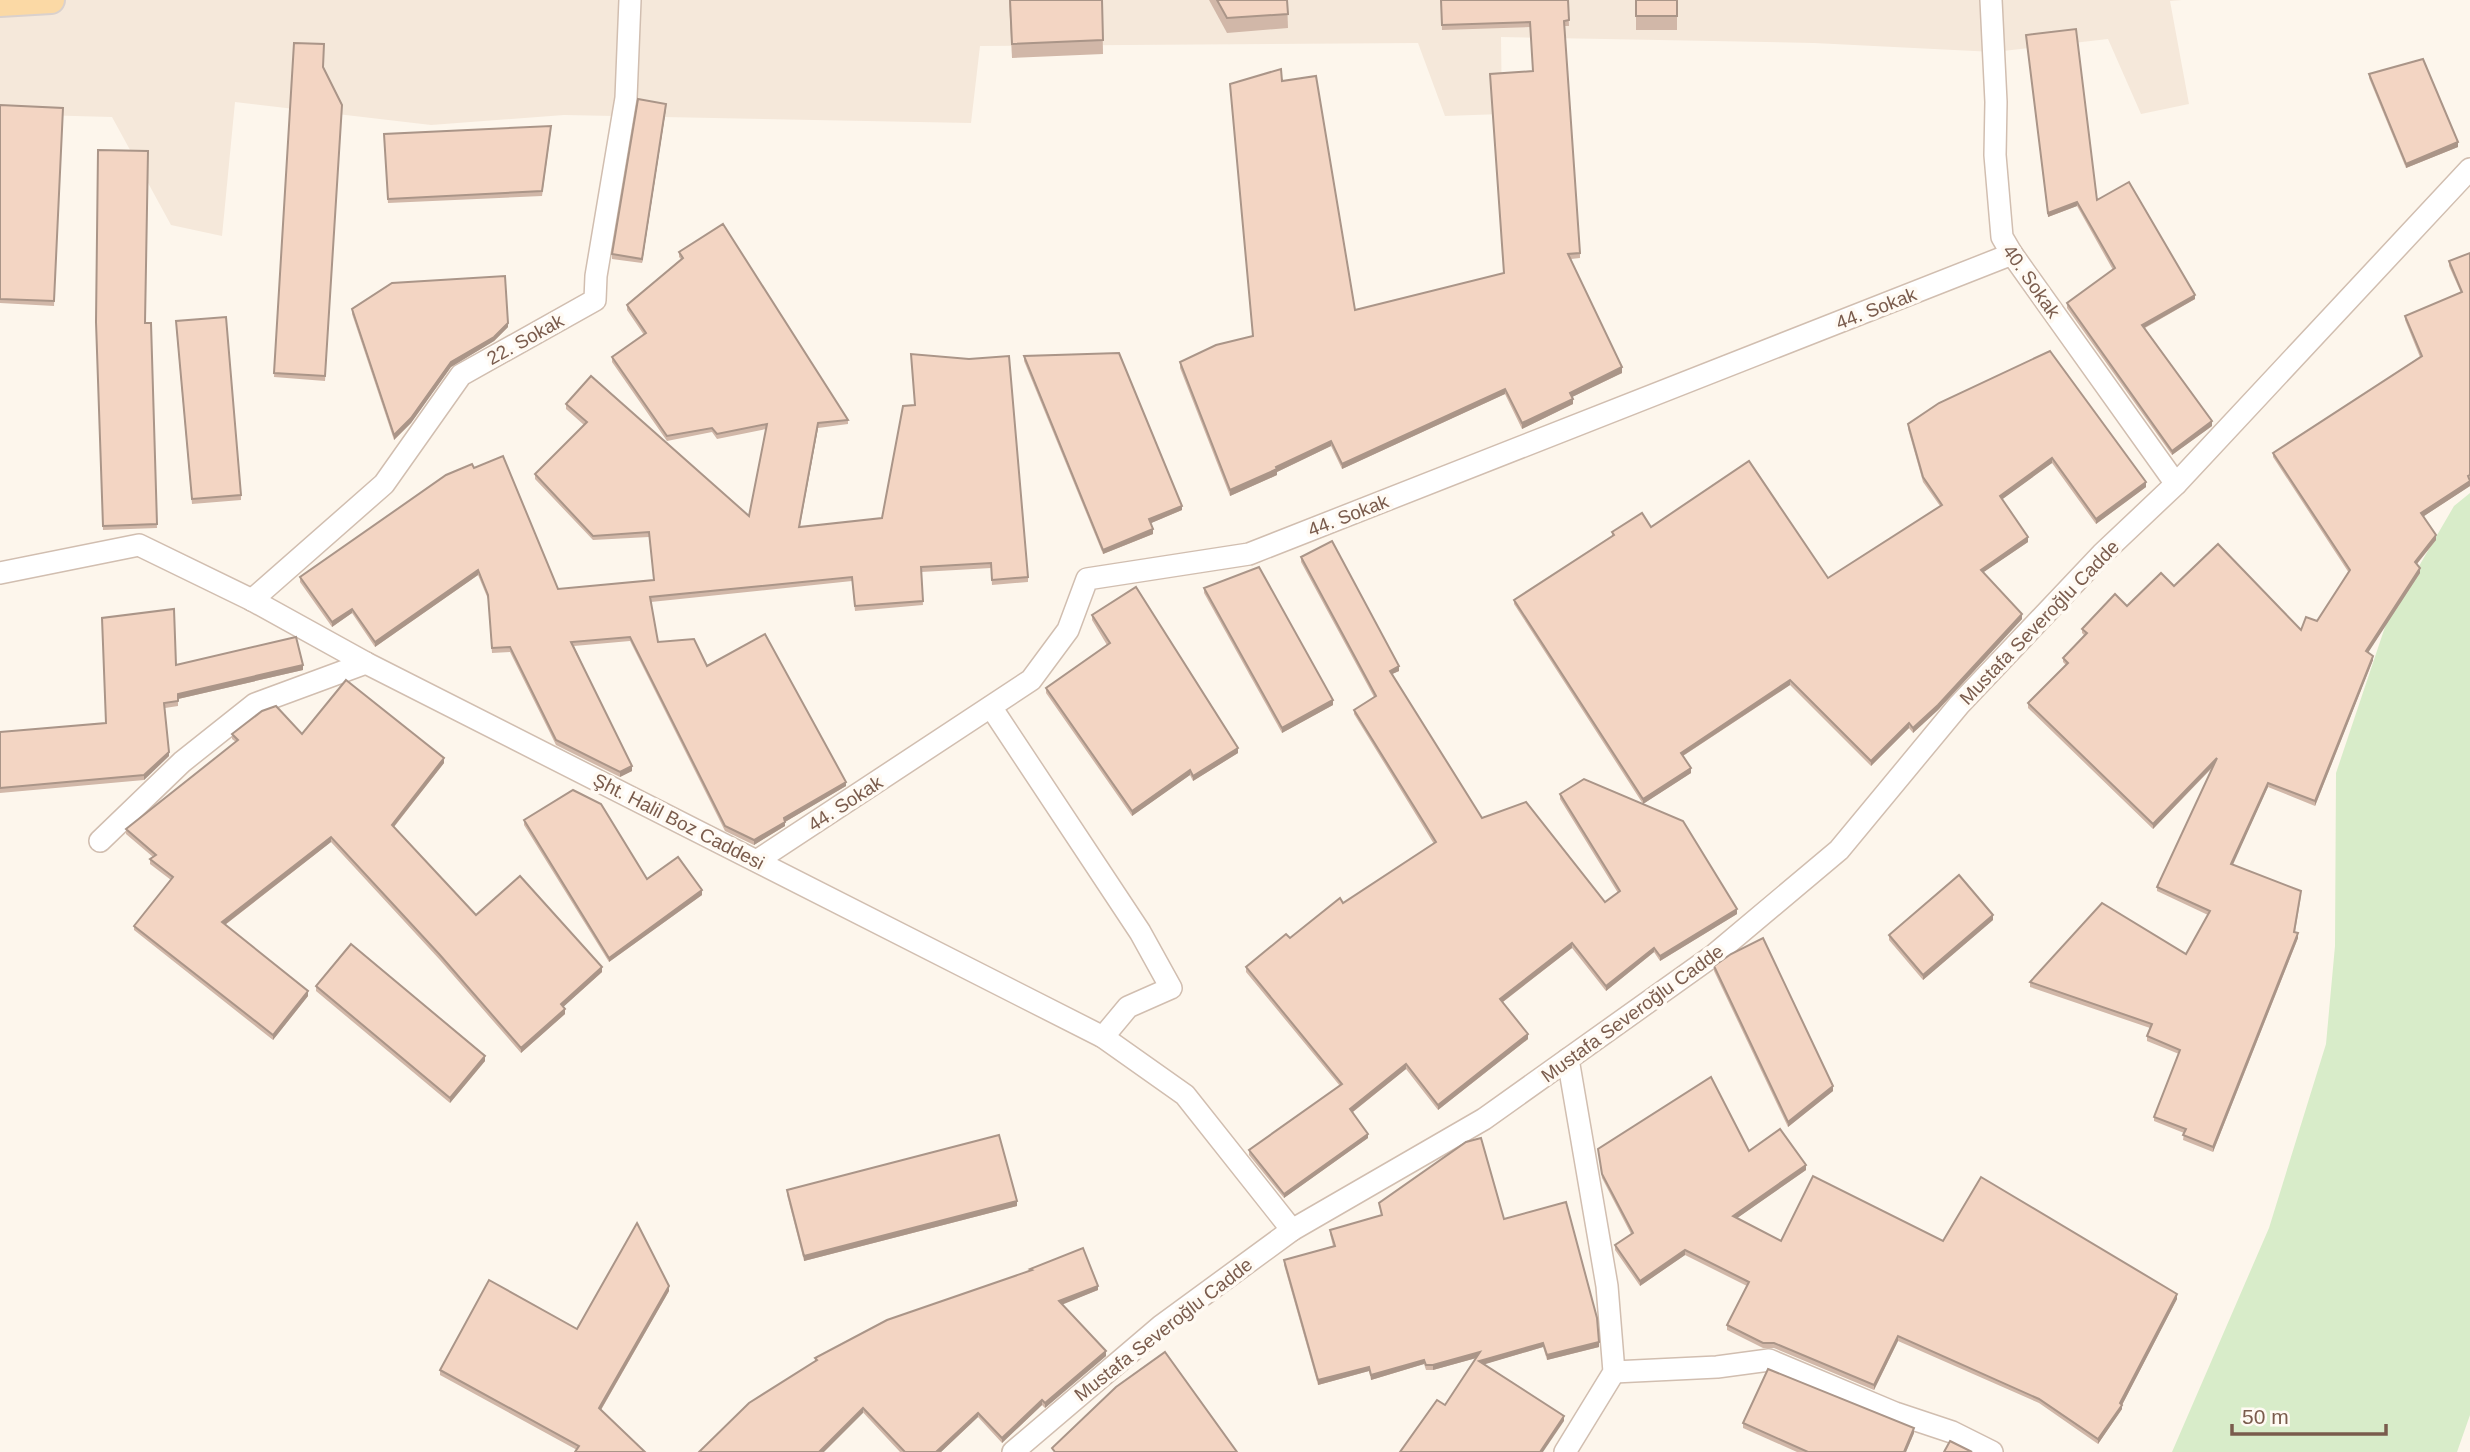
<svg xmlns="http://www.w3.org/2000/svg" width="2470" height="1452" font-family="Arial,sans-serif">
<rect width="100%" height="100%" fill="#fdf6ec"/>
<!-- residential -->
<polygon fill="#f5e8da" points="0,0 2182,0 2170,1 2189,104 2141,114 2108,39 1994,52 1814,43 1501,37 1502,114 1445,116 1418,43 980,46 971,123 564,115 431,125 235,102 222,236 171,225 112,117 0,114"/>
<!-- green -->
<polygon fill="#d8ecc9" points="2470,493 2470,1415 2457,1452 2172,1452 2269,1228 2326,1044 2335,946 2336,773 2387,621 2454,506"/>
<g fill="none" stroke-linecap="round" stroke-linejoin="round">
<defs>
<g id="minor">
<polyline points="1991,0 1996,102 1995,155 2002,237 2012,254 2176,484"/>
<polyline points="0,573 139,545 252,600 366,663 1103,1037 1185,1095 1292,1230"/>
<polyline points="252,600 384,484 461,375 595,300 596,276 626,98 630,0"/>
<polyline points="991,707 1140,932 1171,988 1128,1007 1103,1037"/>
<polyline points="100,841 182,762 255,704 366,663"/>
<polyline points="758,860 1031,680 1068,630 1087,579 1249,554 2012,254"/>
<polyline points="1614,1372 1717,1367 1769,1360 1895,1413 1952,1432 1992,1452"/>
<polyline points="1013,1452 1161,1326 1292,1230 1484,1119 1714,955 1839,850 1959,705 2102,554 2176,484 2470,169"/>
<polyline points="1565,1452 1614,1372 1607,1286 1568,1059"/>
</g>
<polyline id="major" points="0,3 51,0"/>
</defs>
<!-- minor casing -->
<use href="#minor" stroke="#d1beb0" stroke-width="24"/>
<!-- major casing -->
<use href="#major" stroke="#dad1cd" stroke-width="30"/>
<!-- minor -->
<use href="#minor" stroke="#fff" stroke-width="21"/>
<!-- major -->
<use href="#major" stroke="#fbd9a5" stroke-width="26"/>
</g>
<!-- wall -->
<g fill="#d1b7a8">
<polygon points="1009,0 1102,0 1103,54 1012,58"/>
<polygon points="1209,0 1287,0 1288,28 1227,33"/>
<polygon points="1441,0 1568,0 1569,26 1564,26 1580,253 1580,258 1571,259 1622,373 1572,397 1573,404 1522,429 1505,394 1342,469 1331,446 1277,472 1277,475 1230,496 1180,368 1180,362 1253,336 1282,81 1355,310 1503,273 1533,71 1530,27 1442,30"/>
<rect x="1636" y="0" width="41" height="30"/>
<polygon points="2026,35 2097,200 2195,299 2145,328 2212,426 2172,455 2067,308 2067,303 2113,270 2077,206 2048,217"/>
<polygon points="294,43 323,67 342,105 325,381 274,377"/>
<polygon points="2369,74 2458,147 2406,168 2369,78"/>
<polygon points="0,105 63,108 54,306 0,303"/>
<polygon points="666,108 642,263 612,259 612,254"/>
<polygon points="551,130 542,196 388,203 384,134"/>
<polygon points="679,252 848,420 848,424 818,428 799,527 882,518 1028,577 1028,582 992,585 991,568 921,572 923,605 855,611 852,581 651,602 658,642 707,666 846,786 785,822 785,826 754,845 725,831 630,641 574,646 632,771 620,777 556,745 510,652 492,653 488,599 478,575 375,647 352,613 332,627 300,582 300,577 474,468 558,589 654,580 649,537 593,540 535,479 535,474 584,425 566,409 566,404 749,516 766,429 717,439 712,432 667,441 612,362 612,357 644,335 627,310 627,305 681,259 679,257"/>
<polygon points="2470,253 2470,486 2424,516 2436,540 2417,564 2420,573 2368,652 2373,660 2315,806 2268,787 2232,865 2301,896 2295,932 2298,938 2213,1152 2183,1140 2184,1133 2154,1121 2154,1117 2179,1054 2147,1041 2147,1036 2150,1028 2030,987 2030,982 2186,954 2208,915 2157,891 2157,887 2213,767 2153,829 2028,708 2028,703 2066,665 2063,662 2063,658 2084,635 2082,633 2082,629 2127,606 2174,586 2301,630 2317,621 2349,573 2273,457 2273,453 2420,357 2405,320 2405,316 2461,293 2449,266 2449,261"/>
<polygon points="352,309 508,327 494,341 451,367 411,423 394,440 352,314"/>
<polygon points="151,323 157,528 103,530 96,327"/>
<polygon points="176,326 241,495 241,500 192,504"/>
<polygon points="1024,356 1182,510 1151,523 1153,534 1103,554 1024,361"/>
<polygon points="1939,403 2146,487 2096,524 2052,463 2002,499 2028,542 1983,572 2022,619 1938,710 1913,733 1909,728 1871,766 1790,685 1683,756 1691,773 1643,804 1514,604 1514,600 1612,537 1612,532 1651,527 1828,578 1940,506 1923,482 1908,429 1908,424"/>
<polygon points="1301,557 1399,671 1392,674 1482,818 1605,902 1618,893 1560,799 1560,794 1737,914 1660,961 1654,952 1606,991 1572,948 1503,1002 1528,1039 1438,1110 1406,1069 1353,1112 1368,1138 1284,1198 1249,1155 1249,1150 1340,1086 1246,972 1246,967 1434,844 1354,714 1354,710 1374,697 1301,562"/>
<polygon points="1204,588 1333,705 1282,733 1204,593"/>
<polygon points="1092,615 1238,753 1193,781 1190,775 1132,816 1046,693 1046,688 1107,645 1092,620"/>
<polygon points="176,665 303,670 178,699 178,706 165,708 169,756 144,780 0,793 0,732 106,723"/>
<polygon points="232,734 302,734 444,763 394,827 476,915 602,972 563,1007 565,1014 521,1053 440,960 331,842 225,925 308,996 273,1040 134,930 134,926 171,880 150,864 150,859 153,857 126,834 126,829 236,742 232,739"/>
<polygon points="524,820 647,879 702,895 609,962 524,825"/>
<polygon points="1993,920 1923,980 1889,940 1889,935"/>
<polygon points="1714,966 1833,1091 1788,1127 1714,971"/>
<polygon points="316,986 485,1061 450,1103 316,991"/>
<polygon points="1598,1149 1749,1151 1806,1170 1737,1218 1781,1241 1943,1241 2177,1299 2122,1405 2122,1409 2098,1444 2039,1403 1898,1341 1874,1390 1774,1348 1763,1348 1727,1330 1727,1325 1747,1286 1685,1255 1640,1286 1615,1250 1615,1245 1631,1234 1602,1178"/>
<polygon points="787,1190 1017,1206 804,1261 787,1195"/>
<polygon points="1379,1203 1504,1219 1599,1347 1547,1360 1543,1347 1484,1364 1564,1421 1445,1405 1476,1358 1433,1370 1426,1370 1424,1364 1371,1380 1369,1371 1318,1385 1284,1265 1284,1260 1333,1246 1330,1234 1330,1230 1381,1215"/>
<polygon points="1030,1269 1098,1290 1062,1304 1106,1356 1045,1408 1042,1405 1002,1443 978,1417 941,1452 900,1452 815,1361 815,1358 1030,1270"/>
<polygon points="669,1291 601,1410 577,1450 440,1375 440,1370 577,1329"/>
<polygon points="1743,1423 1914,1433 1906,1452 1797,1452 1743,1428"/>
</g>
<!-- shaded-wall -->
<g fill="#aa9588">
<polygon points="666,104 666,108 642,263 642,259"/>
<polygon points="2458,142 2458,147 2406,168 2406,164"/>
<polygon points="2077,202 2077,206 2048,217 2048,213"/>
<polygon points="2195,295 2195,299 2142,329 2142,325"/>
<polygon points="508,323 508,327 494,341 451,367 411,423 394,440 394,435 451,362"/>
<polygon points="1622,367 1622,373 1570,398 1570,393"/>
<polygon points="1505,389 1505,394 1342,469 1342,464"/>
<polygon points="1573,399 1573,404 1522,429 1522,423"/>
<polygon points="2212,421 2212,426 2172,455 2172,451"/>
<polygon points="818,423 818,428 799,531 799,527"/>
<polygon points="1331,441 1331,446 1277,472 1277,475 1230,496 1230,490"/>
<polygon points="2052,458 2052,463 2000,501 2000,496"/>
<polygon points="2470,481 2470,486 2421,518 2421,513"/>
<polygon points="2146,482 2146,487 2096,524 2096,519"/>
<polygon points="1182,506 1182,510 1149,524 1149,519"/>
<polygon points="1153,529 1153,534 1103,554 1103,550"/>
<polygon points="2436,535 2436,540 2415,566 2415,562"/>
<polygon points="2028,537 2028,542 1981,574 1981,570"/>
<polygon points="2420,568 2420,573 2366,656 2366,651"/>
<polygon points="478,570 478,575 375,647 375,642"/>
<polygon points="352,609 352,613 332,627 332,622"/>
<polygon points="2022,614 2022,619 1938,710 1913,733 1913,728"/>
<polygon points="2373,656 2373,660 2315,806 2315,801"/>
<polygon points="303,665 303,670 178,699 178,694"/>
<polygon points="1399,666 1399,671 1390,675 1390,671"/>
<polygon points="1790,680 1790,685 1681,757 1681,753"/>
<polygon points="1333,700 1333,705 1282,733 1282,728"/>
<polygon points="1909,723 1909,728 1871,766 1871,761"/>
<polygon points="1238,748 1238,753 1193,781 1193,776"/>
<polygon points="169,752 169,756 144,780 144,775"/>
<polygon points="444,758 444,763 392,829 392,825"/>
<polygon points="2217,758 2217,762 2153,829 2153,824"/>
<polygon points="632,766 632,771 620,777 620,772"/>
<polygon points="1691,768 1691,773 1643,804 1643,799"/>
<polygon points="1190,770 1190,775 1132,816 1132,811"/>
<polygon points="846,782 846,786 785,822 785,826 754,845 754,840 784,818"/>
<polygon points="2268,783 2268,787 2231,869 2231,864"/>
<polygon points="331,837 331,842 222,927 222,922"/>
<polygon points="702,890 702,895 609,962 609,958"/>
<polygon points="1737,909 1737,914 1660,961 1660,956"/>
<polygon points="1993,915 1993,920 1923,980 1923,975"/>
<polygon points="2298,933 2298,938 2213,1152 2213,1147"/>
<polygon points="1572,943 1572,948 1500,1004 1500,999"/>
<polygon points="1654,948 1654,952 1606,991 1606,986"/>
<polygon points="602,967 602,972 561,1009 561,1004"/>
<polygon points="308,991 308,996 273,1040 273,1035"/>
<polygon points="565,1009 565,1014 521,1053 521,1048"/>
<polygon points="1528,1034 1528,1039 1438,1110 1438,1105"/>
<polygon points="485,1056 485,1061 450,1103 450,1098"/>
<polygon points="1406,1064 1406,1069 1350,1114 1350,1109"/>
<polygon points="1833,1086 1833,1091 1788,1127 1788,1122"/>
<polygon points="1368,1134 1368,1138 1284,1198 1284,1194"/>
<polygon points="1806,1165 1806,1170 1733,1221 1733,1216"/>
<polygon points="1017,1201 1017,1206 804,1261 804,1256"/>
<polygon points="1685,1250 1685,1255 1640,1286 1640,1281"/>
<polygon points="669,1286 669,1291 599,1413 599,1408"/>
<polygon points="1098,1286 1098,1290 1059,1306 1059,1301"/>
<polygon points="2177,1294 2177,1299 2122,1405 2122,1409 2098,1444 2098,1439 2120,1403"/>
<polygon points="1898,1336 1898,1341 1874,1390 1874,1385"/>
<polygon points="1599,1342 1599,1347 1547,1360 1547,1355"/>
<polygon points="1543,1343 1543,1347 1479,1366 1479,1361"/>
<polygon points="1106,1351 1106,1356 1045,1408 1045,1403"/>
<polygon points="1480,1352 1480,1357 1433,1370 1433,1365"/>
<polygon points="1424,1360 1424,1364 1371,1380 1371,1375"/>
<polygon points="1369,1367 1369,1371 1318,1385 1318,1380"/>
<polygon points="1042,1400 1042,1405 1002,1443 1002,1438"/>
<polygon points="863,1408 863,1413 824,1452 819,1452"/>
<polygon points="978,1413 978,1417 941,1452 936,1452"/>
<polygon points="1564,1416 1564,1421 1543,1452 1540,1452"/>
<polygon points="1914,1428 1914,1433 1906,1452 1904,1452"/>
</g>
<!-- building -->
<g fill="#f3d5c3" stroke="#aa9588" stroke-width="2">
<polygon points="1010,0 1102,0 1103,40 1012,44"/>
<polygon points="1217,0 1287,0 1288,14 1227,18"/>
<polygon points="1441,0 1568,0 1569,20 1564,21 1580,253 1568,254 1622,367 1570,393 1573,399 1522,423 1505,389 1342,464 1331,441 1276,467 1277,469 1230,490 1180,362 1216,345 1253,336 1230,84 1281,69 1282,81 1316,76 1355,310 1504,273 1490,74 1533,71 1530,22 1442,25"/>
<rect x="1636" y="0" width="41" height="16"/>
<polygon points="2076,29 2097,200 2129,182 2195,295 2142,325 2212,421 2172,451 2067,303 2115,268 2077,202 2048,213 2026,35"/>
<polygon points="294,43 324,44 323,67 342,105 325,376 274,373"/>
<polygon points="2423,59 2458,142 2406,164 2369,74"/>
<polygon points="638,99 666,104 642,259 612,254"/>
<polygon points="0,105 63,108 54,301 0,299"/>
<polygon points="551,126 542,191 388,199 384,134"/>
<polygon points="98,150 148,151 145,323 151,323 157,524 103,526 96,322"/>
<polygon points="723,224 848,420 818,423 799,527 882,518 903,406 915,405 911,354 969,359 1009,356 1028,577 992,580 991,563 921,567 923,601 855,606 852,577 650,597 658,642 694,639 707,666 765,634 846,782 784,818 785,822 754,840 725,826 630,637 571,642 632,766 620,772 556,740 510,647 492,648 488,595 478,570 375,642 352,609 332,622 300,577 446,475 472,464 474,468 503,456 558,589 654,580 649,532 593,536 535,474 587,422 566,404 591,376 749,516 767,424 717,434 712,428 667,436 612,357 646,333 627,305 683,258 679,252"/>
<polygon points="2470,253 2470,475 2468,476 2470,481 2421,513 2436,535 2415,562 2420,568 2366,651 2373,656 2315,801 2268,783 2231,864 2301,891 2294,932 2298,933 2213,1147 2183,1135 2186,1129 2154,1117 2180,1050 2147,1036 2152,1024 2030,982 2102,903 2186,954 2210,911 2157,887 2217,758 2153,824 2028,703 2068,663 2063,658 2087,633 2082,629 2115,594 2127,606 2161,573 2174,586 2218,544 2301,630 2306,617 2317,621 2350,570 2273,453 2422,356 2405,316 2462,292 2449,261"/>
<polygon points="505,276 508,323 494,337 451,362 411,418 394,435 352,309 392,283"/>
<polygon points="226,317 241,495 192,499 176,321"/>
<polygon points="2050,351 2146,482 2096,519 2052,458 2000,496 2028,537 1981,570 2022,614 1938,705 1913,728 1909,723 1871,761 1790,680 1681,753 1691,768 1643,799 1514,600 1614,535 1612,532 1642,513 1651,527 1749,461 1828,578 1942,505 1923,477 1908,424 1939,403"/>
<polygon points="1119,353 1182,506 1149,519 1153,529 1103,550 1024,356"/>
<polygon points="1332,541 1399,666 1390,671 1482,818 1526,802 1605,902 1620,891 1560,794 1584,779 1683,821 1737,909 1660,956 1654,948 1606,986 1572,943 1500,999 1528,1034 1438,1105 1406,1064 1350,1109 1368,1134 1284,1194 1249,1150 1342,1084 1246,967 1286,934 1290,938 1340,898 1343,903 1436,842 1354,710 1376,696 1301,557"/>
<polygon points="1259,567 1333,700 1282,728 1204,588"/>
<polygon points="1136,587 1238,748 1193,776 1190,770 1132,811 1046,688 1110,643 1092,615"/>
<polygon points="174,609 176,665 296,637 303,665 178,694 178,701 164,703 169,752 144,775 0,788 0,732 106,723 102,618"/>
<polygon points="346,680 444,758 392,825 476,915 520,876 602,967 561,1004 565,1009 521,1048 440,955 331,837 222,922 308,991 273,1035 134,926 173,877 150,859 156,855 126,829 238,740 232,734 262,711 276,706 302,734"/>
<polygon points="573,790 601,804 647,879 678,857 702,890 609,958 524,820"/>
<polygon points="1959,875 1993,915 1923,975 1889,935"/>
<polygon points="1763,938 1833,1086 1788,1122 1714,966 1731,954"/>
<polygon points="351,944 485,1056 450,1098 316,986"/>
<polygon points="1711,1077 1749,1151 1780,1129 1806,1165 1733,1216 1781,1241 1813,1176 1943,1241 1981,1177 2177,1294 2120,1403 2122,1405 2098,1439 2039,1399 1898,1336 1874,1385 1774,1343 1763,1343 1727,1325 1749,1282 1685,1250 1640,1281 1615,1245 1633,1233 1602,1174 1598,1149"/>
<polygon points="999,1135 1017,1201 804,1256 787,1190"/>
<polygon points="1481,1138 1504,1219 1566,1202 1597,1318 1599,1342 1547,1355 1543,1343 1479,1361 1564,1416 1540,1452 1400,1452 1437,1400 1445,1405 1480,1352 1433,1365 1426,1365 1424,1360 1371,1375 1369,1367 1318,1380 1284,1260 1335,1246 1330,1230 1382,1215 1379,1203 1466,1142"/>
<polygon points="637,1223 669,1286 599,1408 645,1452 575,1452 579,1446 440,1370 489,1280 577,1329"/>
<polygon points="1083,1248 1098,1286 1059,1301 1106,1351 1045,1403 1042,1400 1002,1438 978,1413 936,1452 905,1452 863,1408 819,1452 699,1452 749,1403 817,1360 815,1358 887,1320 1032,1270 1030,1269"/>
<polygon points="1165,1352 1237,1452 1055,1452 1052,1448 1116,1387"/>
<polygon points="1768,1369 1914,1428 1904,1452 1808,1452 1743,1423"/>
<polygon points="1950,1441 1972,1452 1944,1452"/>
</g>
<g text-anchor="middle" stroke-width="7" stroke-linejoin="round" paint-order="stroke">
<!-- street labels -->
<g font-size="19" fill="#7a5c4d" stroke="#fffaf3">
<text transform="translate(2032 281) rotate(55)" y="7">40. Sokak</text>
<text transform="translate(1876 308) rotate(-21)" y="7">44. Sokak</text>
<text transform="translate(525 339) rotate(-29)" y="7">22. Sokak</text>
<text transform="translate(1348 515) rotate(-21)" y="7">44. Sokak</text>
<text transform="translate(2039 622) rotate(-46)" y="7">Mustafa Severoğlu Cadde</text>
<text transform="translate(845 803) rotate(-33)" y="7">44. Sokak</text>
<text transform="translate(679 821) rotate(27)" y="7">Şht. Halil Boz Caddesi</text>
<text transform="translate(1632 1013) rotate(-36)" y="7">Mustafa Severoğlu Cadde</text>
<text transform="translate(1163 1329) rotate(-38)" y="7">Mustafa Severoğlu Cadde</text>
</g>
</g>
<!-- scale -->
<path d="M2232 1424v10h154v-10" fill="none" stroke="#7a5c4d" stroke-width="3.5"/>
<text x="2242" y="1424" font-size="21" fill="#7a5c4d" stroke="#fffaf3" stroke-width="5" paint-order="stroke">50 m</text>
</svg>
